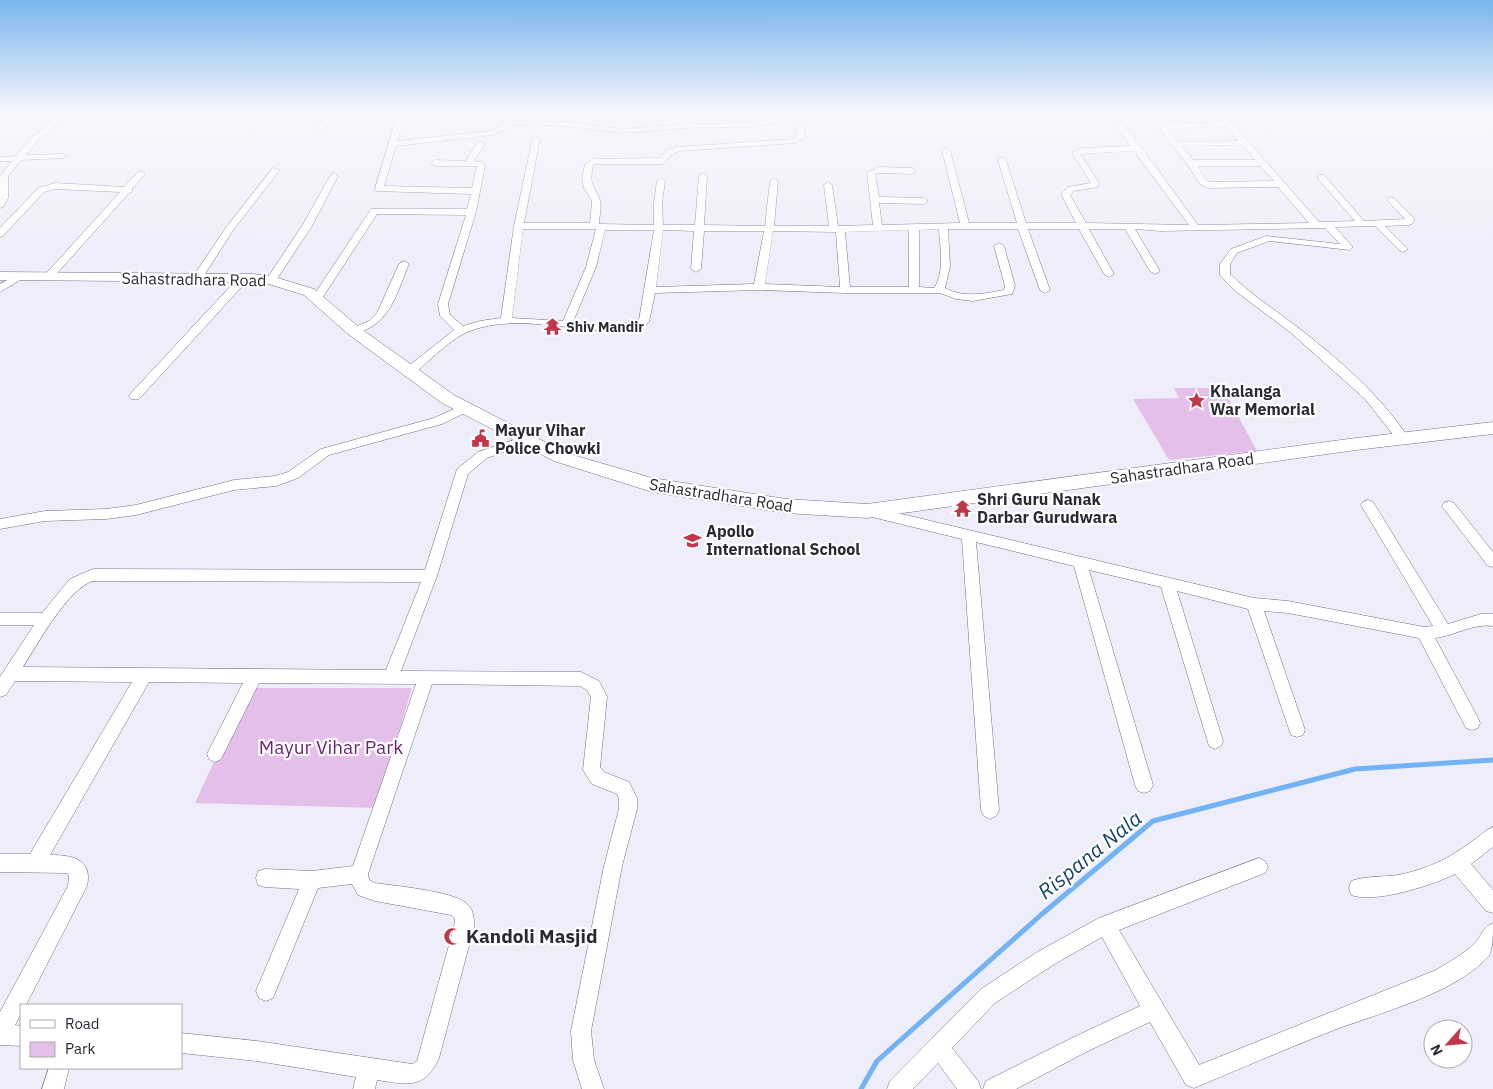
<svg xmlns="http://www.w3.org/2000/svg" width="1493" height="1089" font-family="'IBM Plex Sans',sans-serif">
<rect width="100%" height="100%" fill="#eeeefb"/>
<!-- green -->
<g fill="#e4bfe9">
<polygon points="1174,388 1223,388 1257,451 1169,460 1133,399 1179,398"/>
<polygon points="248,688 412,688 376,808 195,803"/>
</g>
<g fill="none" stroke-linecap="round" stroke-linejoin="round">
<!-- stream -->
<polyline stroke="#71b3f4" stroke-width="5" points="861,1089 877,1061 1042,914 1153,821 1355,769 1493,760"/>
<defs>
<g id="minor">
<polygon points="63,112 72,112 37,142 26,155 63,154 67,156 63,158 21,160 8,176 8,198 3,207 0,208 0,176 12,161 0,161 0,157 16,156 31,138"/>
<path d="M162 112C177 112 211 109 222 117L218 119 166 114Z"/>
<polygon points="328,112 336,112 323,129 317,129 316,127"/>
<path d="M398 112H406L397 141 491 131 505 123 496 117 499 112H507L504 116 512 121 565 122 622 129 685 124 745 123 795 116 805 112H816L797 120 745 127 685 128 622 133 565 126 521 124 513 125 493 135 396 146 384 186 472 188 477 166H435L431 163 435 160 466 161 478 141 485 143 474 161 482 162 485 166 476 212 448 304 450 315 463 326 480 321 501 318 514 226 533 136 540 138 524 223H590L592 201 584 188 582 179 585 164 593 159 660 158 667 150 678 147 793 139 797 137 796 126 800 124 804 126 805 138 795 143 679 151 673 154 662 164H597L593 165C589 187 593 182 600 200 602 206 599 217 599 224L654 225V203L657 181 661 178 665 181 662 203 663 225H695L699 176 703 173 707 176 704 225 765 226 770 181 774 178 778 181 774 226H829L824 185 828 182 832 185 838 226 873 225 867 173 878 167 912 168 916 171 912 174 879 173 875 174 879 197 924 198 928 201 924 204 879 203 882 225 960 223 942 150 946 148 950 150 969 223H1017L998 160 1002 157 1006 160 1026 223H1076L1061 194 1068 187 1091 183 1072 153 1081 148 1130 146 1116 124 1120 122H1123L1198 225 1309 223 1278 187 1208 188 1200 184 1187 164 1160 129 1161 124 1222 122 1219 118 1226 116 1319 222 1355 221 1318 179V175H1324L1364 221 1405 219 1387 200 1391 197 1394 198 1415 219 1412 224 1409 225 1385 226 1408 249 1403 252 1400 251 1375 226 1335 227 1351 245 1353 247 1350 250 1269 241 1237 253 1230 264V274C1250 294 1274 309 1296 326 1335 356 1383 397 1409 439L1403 443 1399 442 1365 399 1290 332 1234 290 1220 275V264L1231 249 1266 236 1340 244 1325 228 1161 231 1135 229 1160 271 1155 274 1150 271 1125 229H1089L1114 274 1109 277 1104 274 1079 229H1028L1050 290 1045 293 1040 290 1018 229H948L950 266 945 288C963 298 984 294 1004 290L1005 286 994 246 999 243 1004 246 1015 286 1012 294 973 301 956 299 940 293H845L759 290 655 293 649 322C633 338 588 329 567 327 540 324 506 320 479 328 454 334 434 357 414 374H406L404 371 406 368 454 330 440 316 438 304 466 215 377 214 321 300H313L312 298 371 209H467L471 194 376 191 375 189ZM1226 126 1238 141 1178 142 1168 129ZM1243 145 1255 160H1193L1182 146ZM1134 151 1189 225 1086 223 1070 195 1074 191 1098 187 1099 183 1080 154ZM1197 166H1260L1274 181 1210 182 1206 180ZM523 229H596L586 267 563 321 512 318ZM939 229C940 248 945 272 934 288L919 287V230ZM605 230H654L639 320 616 325 573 322 596 267ZM663 230 694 231 691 269 696 272 701 269 704 231H764L754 284 656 287ZM909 230V287H850L845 232ZM773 231 836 232 840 287 765 284Z"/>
<path d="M427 112H467C458 118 436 118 427 112Z"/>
<polygon points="273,168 280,170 234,229 201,280 193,280 192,278 227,226"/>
<polygon points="141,171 145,174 132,189 132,192 129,193 52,279 48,280 43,277 120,192 55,189 44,192 3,236 0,237 0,228 38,188 55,183 124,187 138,172"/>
<polygon points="334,173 338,176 312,226 275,282 267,282 266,280 302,226 330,176"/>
<path d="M404 261 409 264C398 289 392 319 365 330 360 332 356 335 350 333L349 331 350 329 369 321 377 313 399 264Z"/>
<polygon points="18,274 23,277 22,279 0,292 0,284"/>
<polygon points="244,275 249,278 248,280 139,399 131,399 129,396 131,393 240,276"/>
<polygon points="465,404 471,408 469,411 442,424 329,455 298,478 276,486 234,490 136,515 106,519 45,521 0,529 0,519 45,511 106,509 136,505 234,480 275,476 288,472 321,449 434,418"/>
<path d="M526 436 532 440 530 443 487 458 468 474 437 576 401 671 581 672 599 681 607 697 600 767 604 772 629 782 637 798V809L622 866 591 1031 594 1060 604 1089H582L573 1060 571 1031 604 866 619 809V799L617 794 592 784 583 770 591 697 587 690 580 686 432 684 368 874 369 880 375 883C395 886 452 891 466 903 474 910 474 917 474 927L439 1058C425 1089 409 1085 377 1080L375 1089H353L356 1077 257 1061 181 1053V1033L257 1041 412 1064 417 1061 454 927 455 919 451 915 375 901 358 895 352 884 318 888 273 998 266 1001 259 998 256 991 299 889 265 887 258 885 256 878 258 871 265 869 312 871 353 866 416 684 259 683 221 759 215 762 209 759 207 754 243 683 149 682 50 855C71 855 93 858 87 886L26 1005H21V1014L15 1025 21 1026V1046L0 1045V1012L68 886 69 876 67 873 0 872V854H30L132 682 15 681 6 695 0 697V677L34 625H0V613H42L70 579 93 569 425 570 457 469 478 452ZM93 581 421 582 386 670 23 667C37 645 68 588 93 581Z"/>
<path d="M1368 500 1373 502 1448 624 1481 614H1493V626C1473 623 1454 636 1435 638L1478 718 1480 723 1478 728 1472 730 1466 728 1419 638 1288 613 1264 611 1305 730 1303 735 1297 737 1291 735 1248 609 1177 591 1223 741 1221 746 1215 749 1209 746 1161 587 1089 570 1153 785 1150 791 1144 793 1138 791 1135 785 1074 566 976 542 999 810 996 816 990 819 984 816 981 810 962 539 868 516 863 514 861 511 863 508 868 506 1254 598 1288 601 1424 627 1433 626 1361 505 1363 502Z"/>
<polygon points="1449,501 1454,503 1493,552 1493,567 1488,566 1444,509 1442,506 1444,503"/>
<path d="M1493 827V847L1471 864 1493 890V913L1486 911 1455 874C1433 885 1375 904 1351 895L1349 888 1351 881C1365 876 1383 877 1398 875 1437 867 1456 854 1487 830Z"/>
<path d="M1259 858 1265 861 1268 867 1265 873 1119 930 1199 1065 1436 970C1449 962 1464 954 1475 943 1482 935 1483 927 1493 923 1493 934 1493 948 1489 956 1453 996 1373 1014 1324 1034 1281 1051 1237 1070 1194 1088L1186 1085 1150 1022 1088 1051 1016 1089H983L986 1081 1074 1037 1140 1006 1102 937 1053 965 995 1003 952 1048 978 1081 981 1089H957L938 1063 913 1089H887L890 1081 981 989 1039 951 1099 918Z"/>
<polygon points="49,1068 69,1068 64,1089 42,1089"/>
</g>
<polygon id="secondary" points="0,272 252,274 271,276 314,289 360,328 454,395 566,453 652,478 786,499 867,504 1356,438 1493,422 1493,434 1356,450 867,518 786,513 652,492 554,461 442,403 348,334 304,295 269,284 252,282 0,280"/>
</defs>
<!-- minor casing -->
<use href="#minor" stroke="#706f8b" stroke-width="1"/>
<!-- secondary casing -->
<use href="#secondary" stroke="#706f8b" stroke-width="1"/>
<!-- minor -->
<use href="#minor" fill="#fff" fill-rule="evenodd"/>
<!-- secondary -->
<use href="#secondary" fill="#fff" fill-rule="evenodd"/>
</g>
<!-- sky -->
<linearGradient id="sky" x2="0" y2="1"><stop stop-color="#78b4ed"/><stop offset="0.42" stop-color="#f7f7fd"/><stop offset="1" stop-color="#f7f7fd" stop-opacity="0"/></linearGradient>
<rect width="1493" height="265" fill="url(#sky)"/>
<!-- icons -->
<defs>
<symbol id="temple-bare" viewBox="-9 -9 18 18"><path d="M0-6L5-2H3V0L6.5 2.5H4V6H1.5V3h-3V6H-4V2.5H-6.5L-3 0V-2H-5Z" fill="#c53549" stroke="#fff" stroke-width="2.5" paint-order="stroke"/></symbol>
<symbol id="sight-bare" viewBox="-9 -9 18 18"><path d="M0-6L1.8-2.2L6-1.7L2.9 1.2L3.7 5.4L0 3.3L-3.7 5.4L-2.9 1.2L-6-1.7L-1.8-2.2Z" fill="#c53549" stroke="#fff" stroke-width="2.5" paint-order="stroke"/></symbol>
<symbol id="civic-bare" viewBox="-9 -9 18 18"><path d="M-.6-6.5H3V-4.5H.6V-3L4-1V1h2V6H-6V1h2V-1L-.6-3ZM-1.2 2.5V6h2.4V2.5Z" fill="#c53549" stroke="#fff" stroke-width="2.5" paint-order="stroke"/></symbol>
<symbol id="school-bare" viewBox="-9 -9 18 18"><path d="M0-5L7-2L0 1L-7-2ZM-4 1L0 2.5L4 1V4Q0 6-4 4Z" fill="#c53549" stroke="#fff" stroke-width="2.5" paint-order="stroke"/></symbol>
<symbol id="mosque-bare" viewBox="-9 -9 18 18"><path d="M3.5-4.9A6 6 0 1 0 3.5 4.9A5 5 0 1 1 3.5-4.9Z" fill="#c53549" stroke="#fff" stroke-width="2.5" paint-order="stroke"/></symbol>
</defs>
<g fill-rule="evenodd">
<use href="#temple-bare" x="540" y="314" width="25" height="25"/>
<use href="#sight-bare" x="1184" y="388" width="25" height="25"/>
<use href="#civic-bare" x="468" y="426" width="25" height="25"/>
<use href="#temple-bare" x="950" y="496" width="25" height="25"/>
<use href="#school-bare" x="680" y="528" width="25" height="25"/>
<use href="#mosque-bare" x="440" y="924" width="25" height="25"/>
</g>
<g text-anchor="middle" stroke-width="4.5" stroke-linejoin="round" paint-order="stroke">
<!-- far-poi labels -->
<g font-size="14" font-weight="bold" fill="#2a2a36" stroke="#fff" text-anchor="start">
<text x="566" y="332">Shiv Mandir</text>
</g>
<!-- street labels -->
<g font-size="16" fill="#2a2a36" stroke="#fff">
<text transform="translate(194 279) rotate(1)" y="6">Sahastradhara Road</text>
<text transform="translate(1182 468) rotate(-8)" y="6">Sahastradhara Road</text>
<text transform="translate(721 495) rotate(9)" y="6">Sahastradhara Road</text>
</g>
<!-- poi labels -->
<g font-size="16" font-weight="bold" fill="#2a2a36" stroke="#fff" text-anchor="start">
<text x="1210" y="397">Khalanga<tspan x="1210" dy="18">War Memorial</tspan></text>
<text x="495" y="436">Mayur Vihar<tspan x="495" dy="18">Police Chowki</tspan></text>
<text x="977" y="505">Shri Guru Nanak<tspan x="977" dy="18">Darbar Gurudwara</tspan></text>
<text x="706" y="537">Apollo<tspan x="706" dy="18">International School</tspan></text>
</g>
<!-- near-park labels -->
<g font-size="19" fill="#6e2778" stroke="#fff">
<text x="331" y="754">Mayur Vihar Park</text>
</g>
<!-- near-poi labels -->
<g font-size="19" font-weight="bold" fill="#2a2a36" stroke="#fff" text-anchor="start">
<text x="466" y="943">Kandoli Masjid</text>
</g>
<!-- near-water labels -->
<g font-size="21" font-style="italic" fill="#14436d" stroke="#fff">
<text transform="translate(1090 855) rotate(-39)" y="7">Rispana Nala</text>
</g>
</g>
<!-- legend -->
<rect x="20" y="1004" width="162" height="65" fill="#ffffff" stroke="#aaaaaf"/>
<rect x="30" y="1020" width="25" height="8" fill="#ffffff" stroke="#aaaaaf"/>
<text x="65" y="1029" font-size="15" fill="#2a2a36">Road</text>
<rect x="30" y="1042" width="25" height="15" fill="#e4bfe9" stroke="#aaaaaf"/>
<text x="65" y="1054" font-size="15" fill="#2a2a36">Park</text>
<!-- north arrow -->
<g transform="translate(1448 1044) rotate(243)"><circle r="24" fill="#ffffff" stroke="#aaaaaf"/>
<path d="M0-4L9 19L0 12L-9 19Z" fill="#c53549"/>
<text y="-8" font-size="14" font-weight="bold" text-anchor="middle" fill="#2a2a36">N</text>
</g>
</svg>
